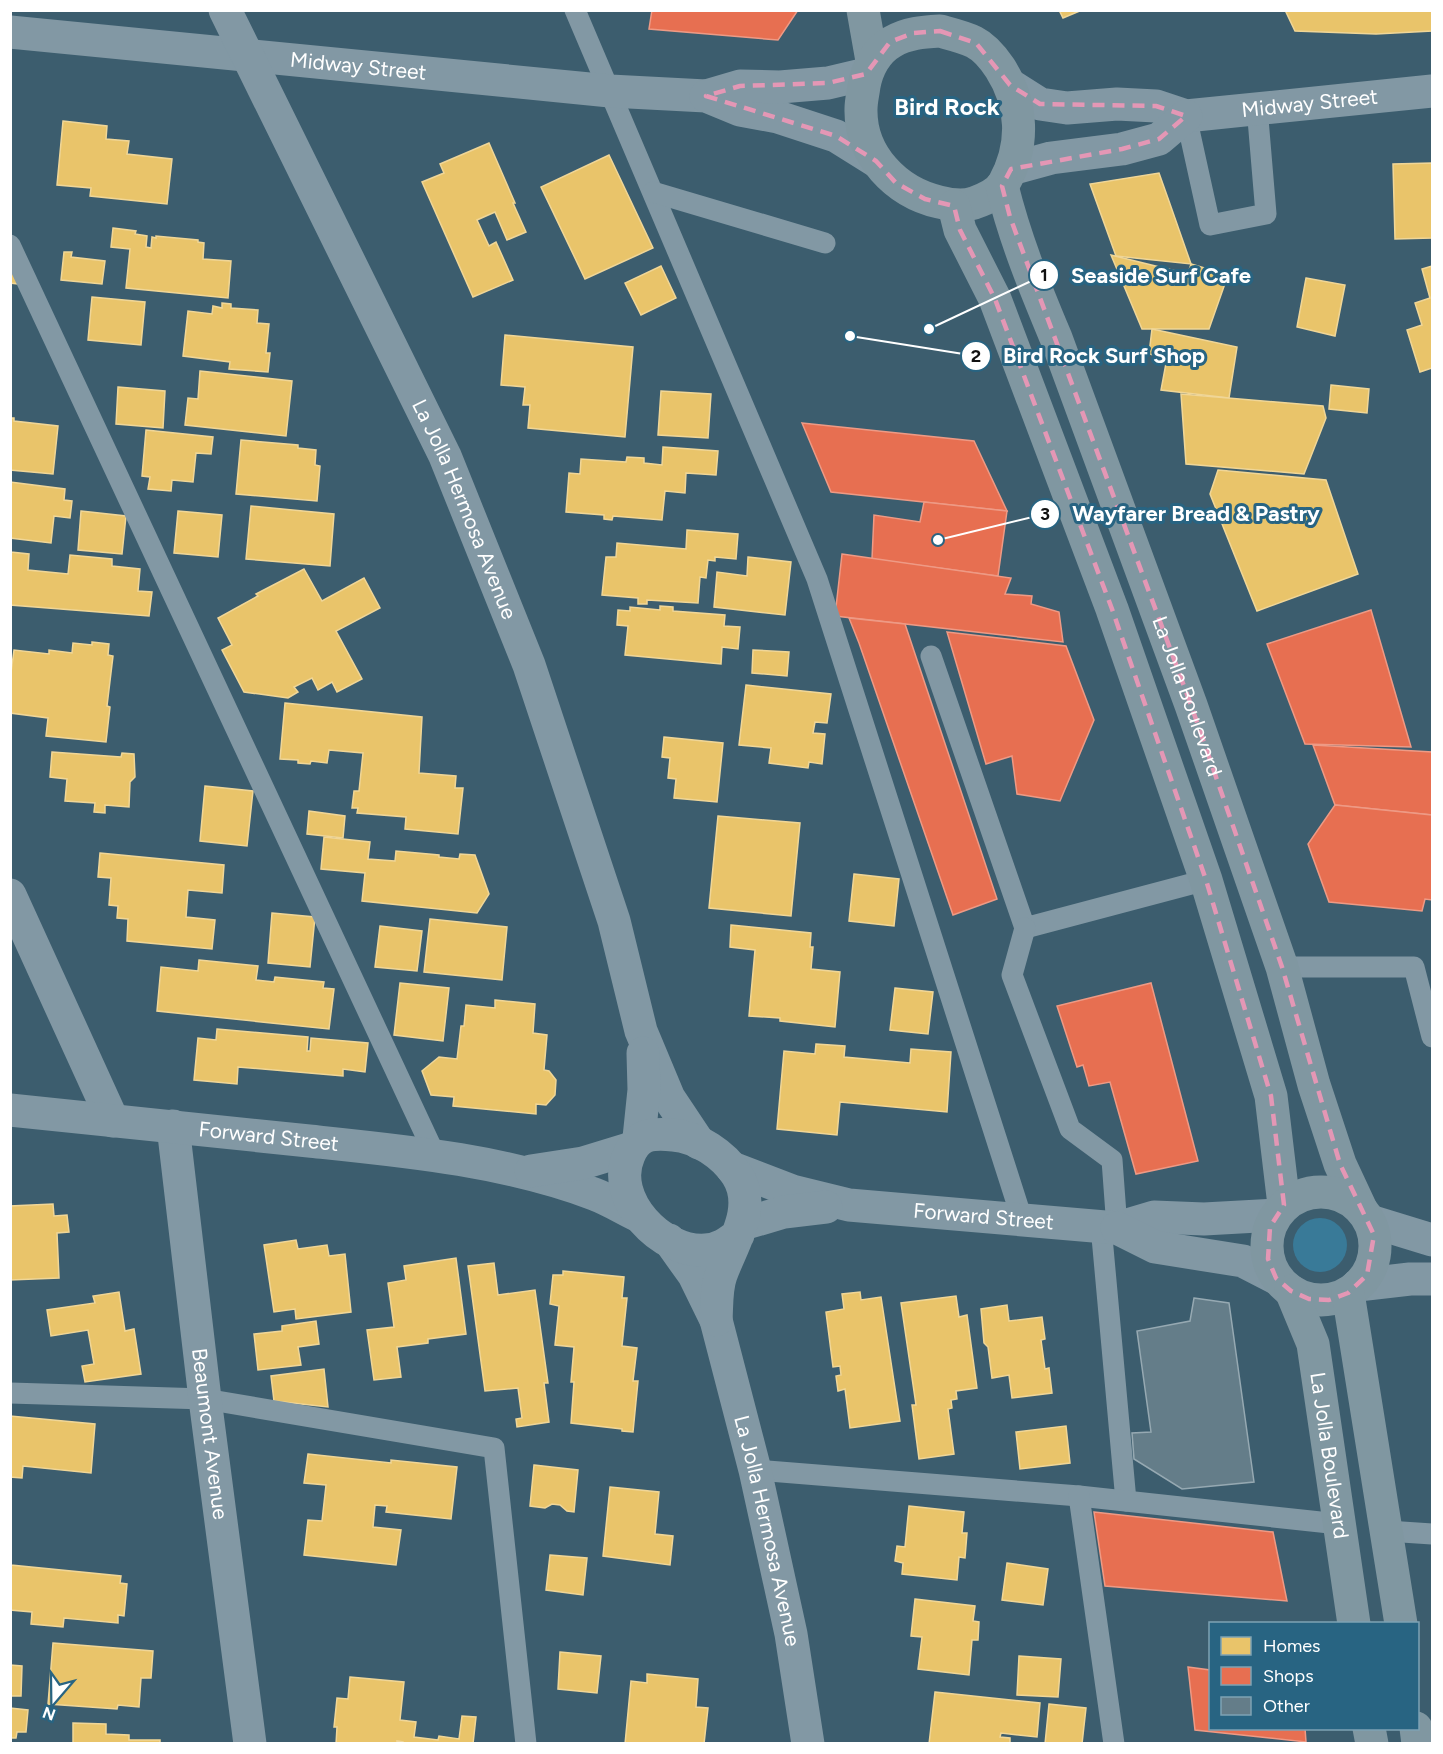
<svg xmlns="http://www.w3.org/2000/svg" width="1443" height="1754" font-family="Figtree,sans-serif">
<rect width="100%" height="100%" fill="#3c5d6e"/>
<!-- green -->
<circle fill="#397a98" cx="1320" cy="1245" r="27"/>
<!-- homes -->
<g fill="#e9c46a" stroke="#f0d697" stroke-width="1.5">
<polygon points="1059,10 1082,10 1063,18"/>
<polygon points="1285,10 1432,10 1432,31 1376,34 1295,31"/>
<polygon points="63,121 107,126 106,139 129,141 127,154 172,159 167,204 90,196 91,188 57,185"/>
<polygon points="489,143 515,203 513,203 526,232 507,240 495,212 477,220 489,246 496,242 513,280 473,297 422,182 444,173 440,164"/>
<polygon points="609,155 653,248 585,279 541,187"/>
<polygon points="1432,163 1432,238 1395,239 1393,164"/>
<polygon points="1159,173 1170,204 1191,264 1116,256 1090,184"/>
<polygon points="113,228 136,231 135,234 147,236 146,247 151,248 152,237 156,238 156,236 198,240 198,242 204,243 203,259 231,261 228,298 126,288 130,249 111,247"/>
<polygon points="64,252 72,252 71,257 105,261 102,284 61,280"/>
<polygon points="1111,255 1188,274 1191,264 1228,275 1209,329 1142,329"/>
<polygon points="10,265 19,284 10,283"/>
<polygon points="661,266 676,298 641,315 625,283"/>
<polygon points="1432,266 1432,368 1420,372 1407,330 1422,325 1415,303 1430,298 1422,269"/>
<polygon points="1306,278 1345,285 1335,336 1297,327"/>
<polygon points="92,297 145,302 141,345 88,340"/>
<polygon points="222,303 231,304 231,308 258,310 257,323 269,324 266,353 270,353 268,372 229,369 230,362 183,356 188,311 212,314 213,306 222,308"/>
<polygon points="1152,329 1237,347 1229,398 1161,390 1167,358 1149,354"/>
<polygon points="505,335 633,347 625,437 528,428 530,405 523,405 525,387 501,385"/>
<polygon points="200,371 292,381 286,436 185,425 188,398 198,399"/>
<polygon points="1331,385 1369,389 1367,413 1329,409"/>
<polygon points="118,387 165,391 163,428 116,424"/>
<polygon points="661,391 711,394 708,438 658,435"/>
<polygon points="1181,394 1323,406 1326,418 1304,474 1186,464"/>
<polygon points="10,418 14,418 14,421 58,426 53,474 10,470"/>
<polygon points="146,430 213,437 211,454 196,453 193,482 172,480 171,491 148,489 150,477 142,476"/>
<polygon points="241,440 298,445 298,448 316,450 315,465 320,466 317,501 236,494"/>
<polygon points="663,447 718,451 716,475 686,473 685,493 665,491 662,520 613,516 612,520 604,519 604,515 566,512 569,473 580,474 581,459 626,462 627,457 644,458 644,463 662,465"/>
<polygon points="1218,470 1326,480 1358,574 1257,611 1210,494"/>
<polygon points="10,482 65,489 64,500 72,501 70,518 54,516 51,543 10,538"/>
<polygon points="251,506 334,514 330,566 246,559"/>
<polygon points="81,511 126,516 122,554 78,550"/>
<polygon points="178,511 222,515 218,557 174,553"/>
<polygon points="687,530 738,534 736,559 715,557 715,561 708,560 706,578 700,577 698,603 647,600 647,604 638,604 638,598 602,595 606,557 616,557 617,543 686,549"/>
<polygon points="10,550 11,552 29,554 28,570 68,574 70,555 112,559 112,566 140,569 138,591 152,592 149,616 10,605"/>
<polygon points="748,557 791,562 785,615 714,607 717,572 747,576"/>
<polygon points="304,569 322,601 364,578 380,608 336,631 362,679 337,692 332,682 318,690 312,678 294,687 298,692 288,698 244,692 222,650 232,645 218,618 258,596 256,594"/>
<polygon points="660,606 673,607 673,611 725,615 724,626 740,627 738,649 722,647 721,664 625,655 628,626 617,625 618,610 630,611 630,607 660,610"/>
<polygon points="92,642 109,644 108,655 113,656 107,706 110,707 106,742 46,736 48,718 10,713 10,680 14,650 49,654 49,650 72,653 73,643 92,645"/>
<polygon points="753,650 789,652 787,676 752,673"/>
<polygon points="746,685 831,694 827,723 815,722 813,733 825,734 822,764 809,762 808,768 769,763 771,748 739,745"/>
<polygon points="285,703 422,717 419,773 456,776 455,788 463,788 458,834 405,829 406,817 357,813 358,808 352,808 354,791 359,791 363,753 329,750 327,763 311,761 310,764 298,763 298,760 280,759"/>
<polygon points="664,737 723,743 717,802 674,798 676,779 668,778 670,758 662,757"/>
<polygon points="52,752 121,757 122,753 134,754 135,777 130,782 129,807 105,805 105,813 94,812 95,803 65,801 67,779 50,777"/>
<polygon points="205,786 253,791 247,846 200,841"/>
<polygon points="309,811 345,816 343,838 307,834"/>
<polygon points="718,816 800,823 791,916 709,908"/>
<polygon points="324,837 370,842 368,859 395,861 396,851 439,855 439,857 459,859 460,854 475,855 489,894 477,913 362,901 365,873 321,869"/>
<polygon points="100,853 224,865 222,893 188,890 186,917 215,920 212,949 127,941 128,919 117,918 118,906 109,905 111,878 98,877"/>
<polygon points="854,874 899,879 894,926 849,921"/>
<polygon points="272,913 315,917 310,967 268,963"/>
<polygon points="430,919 507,927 502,980 424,972"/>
<polygon points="731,925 811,933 810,947 813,947 811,969 840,972 835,1027 780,1021 780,1018 749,1016 755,950 730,947"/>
<polygon points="380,926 422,931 417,971 375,967"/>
<polygon points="199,960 258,966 256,980 274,982 275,977 324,982 323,988 334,989 329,1029 157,1011 161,967 198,971"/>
<polygon points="400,983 449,988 443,1041 394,1035"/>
<polygon points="895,988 933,992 928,1034 890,1030"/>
<polygon points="495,1000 535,1004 533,1033 547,1035 544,1070 549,1071 556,1080 555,1095 546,1105 536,1104 536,1114 453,1106 454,1097 431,1095 422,1071 439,1057 457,1059 461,1026 464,1026 466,1005 495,1008"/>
<polygon points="217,1029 308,1037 307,1051 310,1051 311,1038 368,1043 365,1072 343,1069 343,1076 238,1067 237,1084 194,1080 198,1038 216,1040"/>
<polygon points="816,1044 845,1046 844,1057 910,1063 911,1049 951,1052 947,1112 840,1102 837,1135 777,1129 784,1051 815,1054"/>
<polygon points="53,1204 54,1216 67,1215 69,1232 57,1233 59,1278 10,1280 10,1206"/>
<polygon points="296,1240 298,1249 327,1245 329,1256 345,1254 351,1312 296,1319 295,1309 274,1312 264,1245"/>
<polygon points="456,1258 466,1334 428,1339 428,1343 397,1347 401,1377 374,1380 367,1330 394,1327 388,1283 406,1280 404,1266"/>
<polygon points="494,1263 498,1295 535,1290 548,1383 544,1383 549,1422 517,1427 516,1419 522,1418 518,1388 485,1391 468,1266"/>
<polygon points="563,1271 624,1277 622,1298 627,1298 622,1346 637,1348 633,1381 638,1381 633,1432 622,1431 622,1429 571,1423 574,1382 571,1382 574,1347 555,1345 559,1306 550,1304 553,1275 563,1275"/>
<polygon points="119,1292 125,1331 134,1329 141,1374 85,1382 82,1366 94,1364 88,1330 51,1336 47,1310 95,1303 93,1296"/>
<polygon points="860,1292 861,1300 881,1297 900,1421 850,1428 845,1389 838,1391 836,1376 841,1375 840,1366 833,1367 826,1312 844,1309 842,1294"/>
<polygon points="956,1296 959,1317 967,1315 977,1388 956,1391 957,1399 951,1400 952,1408 948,1409 954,1454 919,1459 912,1405 916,1405 901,1303"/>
<polygon points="1007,1305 1009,1321 1042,1317 1045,1339 1041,1340 1045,1369 1049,1368 1052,1393 1012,1398 1009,1375 992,1378 988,1347 984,1343 981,1309"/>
<polygon points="316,1321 319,1344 298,1347 301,1365 258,1370 254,1334 282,1331 282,1326"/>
<polygon points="324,1369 328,1407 274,1401 271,1376"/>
<polygon points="10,1416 95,1424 91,1473 23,1466 22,1478 10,1477"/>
<polygon points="1066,1426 1070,1463 1020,1469 1016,1432"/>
<polygon points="308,1454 391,1463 391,1460 457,1467 451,1519 386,1512 387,1506 375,1505 373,1527 401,1530 396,1565 304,1555 308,1520 322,1521 326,1485 304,1483"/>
<polygon points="534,1465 578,1470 574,1512 567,1511 560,1505 552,1504 545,1508 530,1506"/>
<polygon points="610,1487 659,1492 655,1534 673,1536 670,1565 603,1556"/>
<polygon points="909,1506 964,1512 962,1533 967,1533 965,1558 959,1557 957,1580 902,1574 903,1563 895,1561 897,1546 905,1547"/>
<polygon points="550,1555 587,1558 583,1595 546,1590"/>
<polygon points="10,1558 11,1565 121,1576 120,1583 127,1584 124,1616 118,1615 118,1623 64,1618 63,1627 31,1624 32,1612 10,1610"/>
<polygon points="1007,1563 1048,1569 1043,1605 1002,1600"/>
<polygon points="915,1599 975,1606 973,1621 979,1622 978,1640 972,1640 969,1675 918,1669 922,1637 911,1636"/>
<polygon points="53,1643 153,1651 151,1678 141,1678 139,1707 118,1705 117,1709 48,1704"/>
<polygon points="560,1652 601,1656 597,1693 558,1689"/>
<polygon points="1019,1656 1061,1659 1058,1697 1017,1695"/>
<polygon points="10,1665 22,1666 21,1696 10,1696"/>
<polygon points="647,1674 698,1679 696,1707 708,1708 704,1744 625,1744 631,1681 647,1683"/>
<polygon points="350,1677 404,1682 400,1720 416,1722 414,1737 438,1740 439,1736 459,1739 462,1716 476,1717 473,1744 403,1744 403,1742 397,1741 397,1744 336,1744 337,1727 334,1727 337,1698 348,1699"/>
<polygon points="935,1692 1040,1703 1037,1737 1001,1733 1000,1737 1010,1738 1010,1744 929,1744"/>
<polygon points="1049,1704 1086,1708 1082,1744 1045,1744"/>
<polygon points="10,1708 28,1710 26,1732 17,1732 16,1738 10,1738"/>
<polygon points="73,1723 106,1724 106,1734 129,1735 129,1740 160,1740 160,1744 73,1744"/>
</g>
<!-- shops -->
<g fill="#e76f51" stroke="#ee9a85" stroke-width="1.5">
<polygon points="652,10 798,10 778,40 649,29"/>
<polygon points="802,423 974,441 1007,511 831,492"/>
<polygon points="924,502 1007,511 998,576 872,559 874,515 920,522"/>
<polygon points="842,554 1011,578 1005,594 1032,596 1031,604 1059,612 1063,642 835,616"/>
<polygon points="1371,610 1411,747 1305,744 1267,644"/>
<polygon points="849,618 905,624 997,899 953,915 859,643"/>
<polygon points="947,632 1066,646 1094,720 1060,801 1017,794 1012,756 986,764"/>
<polygon points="1313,745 1432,752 1432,815 1335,805"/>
<polygon points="1335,805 1432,815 1432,900 1425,899 1422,911 1329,902 1308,844"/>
<polygon points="1151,983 1198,1161 1136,1174 1110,1082 1089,1086 1083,1065 1077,1067 1057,1006"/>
<polygon points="1094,1512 1273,1532 1287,1601 1105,1586"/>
<polygon points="1188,1667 1210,1670 1210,1728 1305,1728 1306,1742 1195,1730"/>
</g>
<!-- building -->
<polygon fill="#647d89" stroke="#96a9b2" stroke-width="1.5" points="1194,1298 1229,1303 1254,1482 1182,1489 1134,1459 1132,1433 1151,1432 1137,1331 1190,1321"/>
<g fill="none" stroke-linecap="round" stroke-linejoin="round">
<!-- service -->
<g stroke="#8298a4" stroke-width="21">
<polyline points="575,10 817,579 1022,1219"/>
<polyline points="1186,116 1210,225 1266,214 1257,107"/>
<polyline points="653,192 825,243"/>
<polyline points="10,245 435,1155"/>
<polyline points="931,656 1025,928 1206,880"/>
<polyline points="1025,928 1012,975 1070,1129 1112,1160 1117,1228"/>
<polyline points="1282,967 1414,967 1432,1037"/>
<polyline points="1101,1226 1126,1501"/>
<polyline points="10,1393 205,1399 494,1448 526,1744"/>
<polyline points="755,1470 1079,1496 1339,1524"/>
<polyline points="1079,1496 1114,1744"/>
<polyline points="1387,1531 1432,1534"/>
</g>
<!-- minor -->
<g stroke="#8298a4" stroke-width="33">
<path id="s1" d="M10 32 610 91 706 96 740 110 778 117 836 136 876 161"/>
<path id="s2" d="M1010 85 1040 104 1067 108 1117 104 1156 106 1186 116 1432 91"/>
<polyline points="706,96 740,86 780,87 828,83 866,74"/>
<polyline points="1011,169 1051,158 1122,149 1159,139 1186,116"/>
<polyline points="10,895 113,1121"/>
<path id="s3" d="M173 1126 205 1399 250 1744"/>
</g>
<!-- tertiary -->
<g stroke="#8298a4" stroke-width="33">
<path id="s4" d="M225 10 445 456 529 665 614 921 641 1031 669 1098 699 1143"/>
<path id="s5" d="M10 1110C110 1120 210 1130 309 1141 405 1151 503 1160 594 1194 610 1200 624 1209 639 1216"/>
<polyline points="639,1138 644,1090 643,1053"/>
<path id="s6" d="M732 1168 792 1191 849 1205 1117 1228 1154 1217 1204 1219 1275 1215"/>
<polyline points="531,1171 583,1163 632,1148"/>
<polyline points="1370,1221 1432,1240"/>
<polyline points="743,1224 784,1212 826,1207"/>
<polyline points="1117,1228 1155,1247 1243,1261 1276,1278"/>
<path id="s7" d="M669 1240 694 1275 716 1320 755 1470 791 1634 808 1744"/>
<polyline points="1358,1285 1410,1279 1432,1279"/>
<path d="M716 1320C717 1306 716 1288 721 1275 732 1244 758 1208 737 1175 724 1155 698 1137 673 1135 651 1133 638 1134 629 1155 609 1199 662 1254 706 1250 719 1249 728 1243 738 1235"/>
</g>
<!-- primary -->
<g stroke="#8097a1" stroke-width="33">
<polyline points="863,10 872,61"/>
<path d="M940 31C951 34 964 37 974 42 984 47 994 59 1000 68 1023 104 1025 145 1004 183 998 194 985 199 974 203 962 207 951 205 939 202 896 192 860 155 861 109 861 101 863 94 864 86 867 69 876 51 892 42 907 33 923 32 940 31Z"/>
<path id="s8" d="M1002 186C1015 239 1035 288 1056 338L1191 705 1282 967 1314 1085 1340 1164 1361 1209"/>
<polyline points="954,206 960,230 995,299 1112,609 1206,880 1271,1096 1284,1205"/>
<circle cx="1321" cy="1246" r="54"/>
<path id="s9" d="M1291 1291 1313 1344 1354 1624"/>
<polyline points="1348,1293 1401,1624"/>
<polyline points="1369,1728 1372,1744"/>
<polyline points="1416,1728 1418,1744"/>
</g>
</g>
<!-- marked area -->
<path fill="none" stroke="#e497b5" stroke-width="4.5" stroke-dasharray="12 8" stroke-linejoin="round" d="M940 31 976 43 1010 85 1040 104 1156 106 1186 116 1159 139 1122 149 1011 169 1002 186 1010 217 1191 705 1282 967 1340 1164 1374 1235 1367 1275 1348 1293 1329 1300 1309 1299 1291 1291 1276 1278 1268 1259 1270 1227 1284 1205 1271 1096 1206 880 1112 609 995 299 960 230 954 206 925 199 896 183 876 161 836 136 706 96 740 86 828 83 866 74 890 42 913 33Z"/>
<g text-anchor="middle" stroke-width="6" stroke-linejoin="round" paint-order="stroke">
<!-- street labels -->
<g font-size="21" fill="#fff" stroke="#286482">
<text dy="7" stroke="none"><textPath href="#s1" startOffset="350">Midway Street</textPath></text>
<text dy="7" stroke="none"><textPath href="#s2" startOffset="308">Midway Street</textPath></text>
<text dy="7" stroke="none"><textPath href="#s4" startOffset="554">La Jolla Hermosa Avenue</textPath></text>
<text dy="7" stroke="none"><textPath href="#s8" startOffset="543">La Jolla Boulevard</textPath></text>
<text dy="7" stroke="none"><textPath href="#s5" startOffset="260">Forward Street</textPath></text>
<text dy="7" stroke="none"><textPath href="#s6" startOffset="258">Forward Street</textPath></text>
<text dy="7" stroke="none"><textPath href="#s3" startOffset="310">Beaumont Avenue</textPath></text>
<text dy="7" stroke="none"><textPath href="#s9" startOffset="170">La Jolla Boulevard</textPath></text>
<text dy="7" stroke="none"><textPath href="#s7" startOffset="310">La Jolla Hermosa Avenue</textPath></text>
</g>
<!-- quarter labels -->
<g font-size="24" font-weight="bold" fill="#fff" stroke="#286482">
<text x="947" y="115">Bird Rock</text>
</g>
</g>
<!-- callouts -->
<path fill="none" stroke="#fff" stroke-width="2" d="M929 329L1044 275M850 336L976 356M938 540L1045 514"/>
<g fill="#fff" stroke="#286482" stroke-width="2">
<circle cx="929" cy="329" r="6"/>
<circle cx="850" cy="336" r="6"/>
<circle cx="938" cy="540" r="6"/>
<circle cx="1044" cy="275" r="15"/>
<circle cx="976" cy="356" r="15"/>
<circle cx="1045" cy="514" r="15"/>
</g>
<g font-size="18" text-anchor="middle" font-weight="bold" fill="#111">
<text x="1044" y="281">1</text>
<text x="976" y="362">2</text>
<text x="1045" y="520">3</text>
</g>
<g font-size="22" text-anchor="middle" font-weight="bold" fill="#fff" stroke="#286482" stroke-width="6" stroke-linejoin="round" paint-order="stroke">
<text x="1161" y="283">Seaside Surf Cafe</text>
<text x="1104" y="363">Bird Rock Surf Shop</text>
<text x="1196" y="521">Wayfarer Bread &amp; Pastry</text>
</g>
<!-- border -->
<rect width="1443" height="1754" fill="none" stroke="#ffffff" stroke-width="24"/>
<!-- legend -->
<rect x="1209" y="1622" width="210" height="108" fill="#286482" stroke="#7ea2b4" stroke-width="1.5"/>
<rect x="1221" y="1637" width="30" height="18" fill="#e9c46a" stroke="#7ea2b4" stroke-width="1.5"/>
<text x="1263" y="1652" font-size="18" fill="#ffffff">Homes</text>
<rect x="1221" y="1667" width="30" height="18" fill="#e76f51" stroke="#7ea2b4" stroke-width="1.5"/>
<text x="1263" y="1682" font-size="18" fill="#ffffff">Shops</text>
<rect x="1221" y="1697" width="30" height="18" fill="#647d89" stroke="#7ea2b4" stroke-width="1.5"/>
<text x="1263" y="1712" font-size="18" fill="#ffffff">Other</text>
<!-- north arrow -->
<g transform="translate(54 1700) rotate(200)" stroke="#286482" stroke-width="4.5" paint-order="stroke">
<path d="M0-4.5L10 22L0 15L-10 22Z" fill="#ffffff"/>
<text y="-9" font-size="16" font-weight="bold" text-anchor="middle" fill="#ffffff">N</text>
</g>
</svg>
